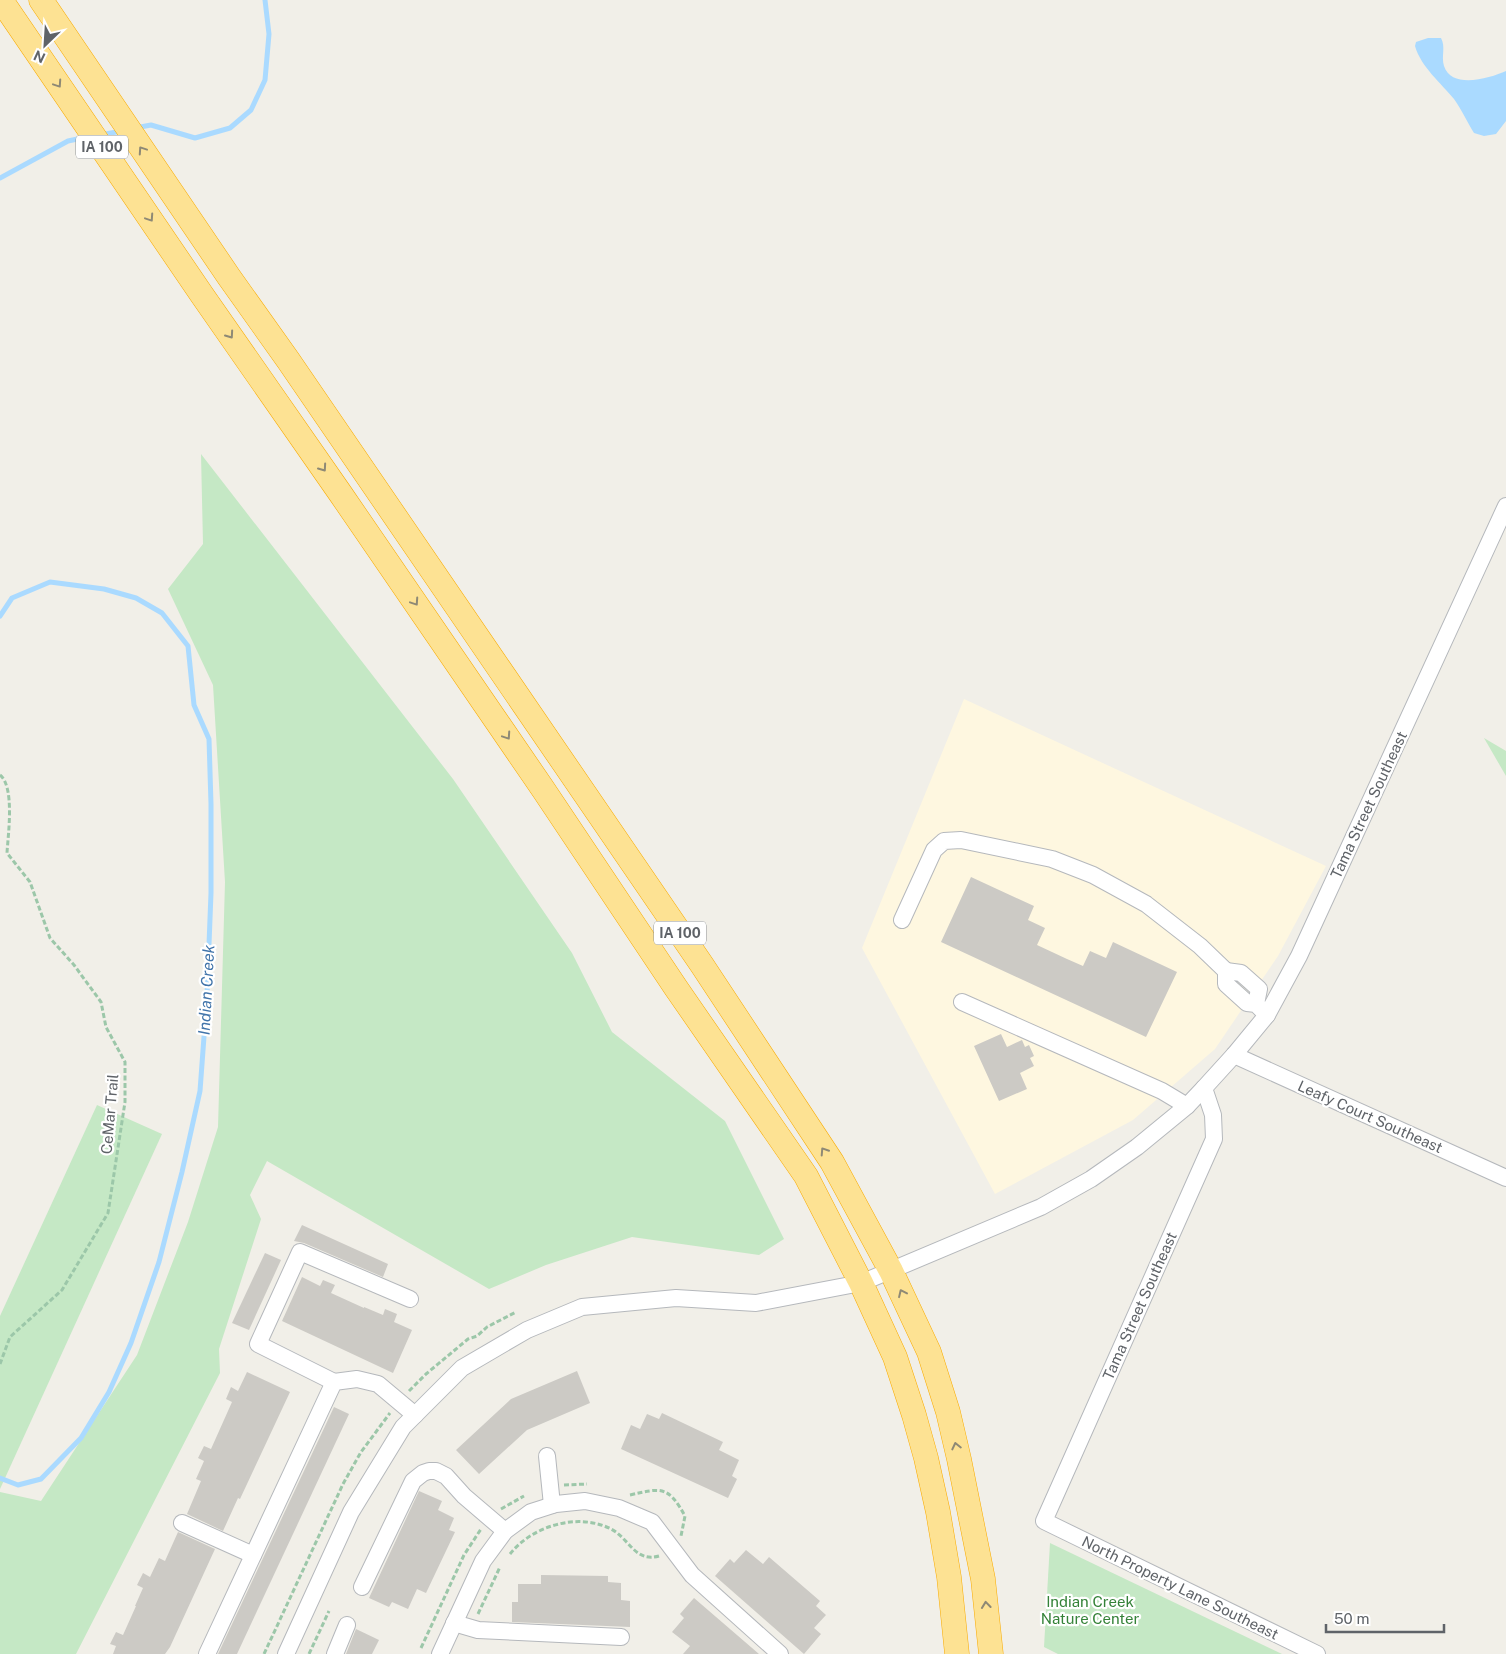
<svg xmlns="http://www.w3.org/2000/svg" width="1506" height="1654" font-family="'Public Sans',sans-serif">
<rect width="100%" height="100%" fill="#f1efe8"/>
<!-- commercial -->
<polygon fill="#fef7e0" points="964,699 1326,866 1278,956 1215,1049 1133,1120 995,1194 862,948"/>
<!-- green -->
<g fill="#c5e8c5">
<polygon points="201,454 453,779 572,953 612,1032 725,1121 784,1239 759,1255 632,1237 546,1265 489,1289 267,1161 250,1195 261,1219 219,1349 220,1373 76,1654 0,1654 0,1492 41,1501 137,1355 188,1222 218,1127 225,882 213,685 168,589 203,544"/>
<polygon points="1484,738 1506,751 1506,776"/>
<polygon points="97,1105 162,1134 0,1489 0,1316"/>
<polygon points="1050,1543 1282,1654 1058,1654 1044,1647"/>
</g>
<!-- water -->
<path fill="#aadaff" d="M1428 38H1441C1446 47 1441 56 1444 66 1452 90 1490 78 1506 71V121L1496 134 1484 136 1474 133C1467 122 1462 110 1454 99 1441 83 1421 67 1415 46L1416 42Z"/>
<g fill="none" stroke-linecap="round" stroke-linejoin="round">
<!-- stream -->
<g stroke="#aadaff" stroke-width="5">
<polyline points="135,128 151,125 195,138 230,128 251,110 265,80 269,34 265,0"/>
<polyline points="100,135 122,131"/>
<polyline points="0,178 68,141 87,137"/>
<polyline points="0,616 12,598 50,582 104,589 136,598 162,613 188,646 194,705 209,739 211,804 211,893 207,996 200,1091 182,1172 159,1262 131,1343 109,1392 81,1438 41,1479 18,1485 0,1478"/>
</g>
</g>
<!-- building -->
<g fill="#cccac5">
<polygon points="971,877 1034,906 1028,920 1045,928 1037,945 1067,959 1083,966 1090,951 1106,958 1113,942 1177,972 1146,1037 941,942"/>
<polygon points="1001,1034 1007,1047 1022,1040 1025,1047 1029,1045 1034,1056 1030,1058 1034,1066 1020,1073 1027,1089 999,1101 974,1046"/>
<polygon points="302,1225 388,1264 383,1277 304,1243 294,1241"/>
<polygon points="265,1253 281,1260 249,1330 232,1323"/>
<polygon points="302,1277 320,1286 323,1280 335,1285 331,1293 364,1308 364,1307 383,1315 385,1309 397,1314 394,1322 412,1330 393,1373 282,1321"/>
<polygon points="577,1371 590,1403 527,1430 479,1474 456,1450 511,1399"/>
<polygon points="247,1372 290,1392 240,1499 238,1498 223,1531 187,1514 201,1481 196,1479 204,1461 198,1458 204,1446 211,1449 232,1402 226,1399 231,1387 238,1391"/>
<polygon points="334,1407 349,1414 237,1654 218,1654"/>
<polygon points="662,1413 723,1442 719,1450 739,1460 732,1476 737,1479 728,1498 621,1449 631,1425 640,1429 647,1414 659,1419"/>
<polygon points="419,1491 442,1501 438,1510 454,1518 449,1530 455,1532 426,1593 417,1589 408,1609 392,1602 389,1607 369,1598"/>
<polygon points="178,1532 215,1549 170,1647 165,1654 113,1654 116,1646 110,1644 116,1632 123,1635 136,1606 135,1606 143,1588 137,1585 143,1573 150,1577 159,1558 165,1561"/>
<polygon points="746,1550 763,1564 769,1557 820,1601 816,1606 826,1615 814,1628 821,1634 804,1654 715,1576 730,1559 734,1563"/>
<polygon points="541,1575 608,1576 608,1582 621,1583 621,1600 630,1601 630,1627 512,1622 512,1602 518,1602 518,1584 541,1584"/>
<polygon points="694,1598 759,1654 683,1654 690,1646 672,1632 684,1618 680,1614"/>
<polygon points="356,1629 379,1640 372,1654 346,1654"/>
</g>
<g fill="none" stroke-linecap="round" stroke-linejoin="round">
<defs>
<g id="minor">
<polyline points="902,920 934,850 944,841 961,840 1052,859 1093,875 1146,904 1200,946 1226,971"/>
<polyline points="962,1002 1162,1091 1187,1106"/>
<polyline points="1256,1004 1259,989 1241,973 1226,971 1226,984 1247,1003 1256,1004 1267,1015"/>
<polyline points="1234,1055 1506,1178"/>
<polyline points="334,1382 258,1344 300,1252 410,1299"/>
<polyline points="547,1456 552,1505"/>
<polyline points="182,1523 253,1555"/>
<polyline points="362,1587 413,1481 423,1473 429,1471 436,1471 446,1476 464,1496 505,1531"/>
<polyline points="454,1623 478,1630 621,1637"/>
<polyline points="207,1654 334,1382 357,1379 378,1384 415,1415"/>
<polyline points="286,1654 351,1512 403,1427 462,1368 527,1330 582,1307 676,1298 756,1303 861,1283 1041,1207 1091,1179 1137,1147 1187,1106 1204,1088"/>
<polyline points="335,1654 347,1625"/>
<polyline points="440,1654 483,1561 505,1531 531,1512 556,1504 585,1501 619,1508 652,1522 692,1575 780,1654"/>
<polyline points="1317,1654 1044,1521 1214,1139 1213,1115 1204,1088 1234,1055 1267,1015 1299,956 1506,506"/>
</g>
<g id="highway">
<polyline points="1,0 202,295 340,493 543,789 676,988 806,1176 861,1283 895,1357 914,1415 926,1458 938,1512 949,1577 957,1654"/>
<polyline points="41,0 229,277 288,360 702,965 832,1162 891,1271 929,1352 948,1412 959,1459 983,1579 991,1654"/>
</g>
</defs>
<!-- minor casing -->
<use href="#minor" stroke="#b5b8bc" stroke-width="18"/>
<!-- highway casing -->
<use href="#highway" stroke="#f9ab00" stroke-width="25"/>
<!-- path -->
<g stroke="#9cc7a9" stroke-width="3" stroke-dasharray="5 2.5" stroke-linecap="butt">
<path d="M0 775C15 787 8 835 7 853L30 882 50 938 74 965 101 1002 106 1027 125 1062V1102L108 1213 62 1290 10 1337 0 1364"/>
<polyline points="409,1391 426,1374 468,1339 477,1336 487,1327 516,1312"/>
<polyline points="564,1485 587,1484"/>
<path d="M630 1495C661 1488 668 1485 685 1516L681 1536"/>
<polyline points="501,1509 524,1496"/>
<path d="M510 1554C532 1526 578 1512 611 1529 629 1538 635 1563 659 1556"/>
<polyline points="478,1614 500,1567"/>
<polyline points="421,1648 464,1555 481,1529"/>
<polyline points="264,1654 343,1484 361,1452 390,1413"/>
<polyline points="309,1654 329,1611"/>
</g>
<!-- minor -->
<use href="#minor" stroke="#fff" stroke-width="16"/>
<!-- highway -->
<use href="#highway" stroke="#fde293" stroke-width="24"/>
</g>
<!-- one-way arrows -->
<defs><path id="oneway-chevron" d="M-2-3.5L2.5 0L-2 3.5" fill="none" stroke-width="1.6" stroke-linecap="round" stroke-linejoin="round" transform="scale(1.25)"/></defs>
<g stroke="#8e8975">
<use href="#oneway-chevron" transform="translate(58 84) rotate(56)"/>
<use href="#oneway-chevron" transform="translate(142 150) rotate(-124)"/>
<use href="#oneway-chevron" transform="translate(150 218) rotate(56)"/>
<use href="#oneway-chevron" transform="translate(230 335) rotate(55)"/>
<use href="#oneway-chevron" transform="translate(323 468) rotate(55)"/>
<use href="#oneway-chevron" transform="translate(415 602) rotate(56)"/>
<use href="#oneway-chevron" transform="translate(507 736) rotate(56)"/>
<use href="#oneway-chevron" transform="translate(824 1151) rotate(-123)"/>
<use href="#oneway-chevron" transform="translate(902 1293) rotate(-115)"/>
<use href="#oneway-chevron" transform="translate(956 1446) rotate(-103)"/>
<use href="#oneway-chevron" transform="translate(986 1605) rotate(-96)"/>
</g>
<g text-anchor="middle" stroke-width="4.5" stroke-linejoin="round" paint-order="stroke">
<!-- shield labels -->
<g fill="#fff" stroke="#8f9295" stroke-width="1">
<rect x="76" y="135.5" width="52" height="23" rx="4"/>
<rect x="654" y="921.5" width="52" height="23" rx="4"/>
</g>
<g font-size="14" font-weight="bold" fill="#5f6368">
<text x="102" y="152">IA 100</text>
<text x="680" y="938">IA 100</text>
</g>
<!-- street labels -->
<g font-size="15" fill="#5f6368" stroke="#fff">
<text transform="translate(1369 805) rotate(-65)" y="5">Tama Street Southeast</text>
<text transform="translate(110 1114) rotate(-85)" y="5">CeMar Trail</text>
<text transform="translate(1370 1117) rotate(24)" y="5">Leafy Court Southeast</text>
<text transform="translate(1140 1306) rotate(-66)" y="5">Tama Street Southeast</text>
<text transform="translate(1180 1588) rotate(26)" y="5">North Property Lane Southeast</text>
</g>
<!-- park labels -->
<g font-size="15" fill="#348238" stroke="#fff">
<text x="1090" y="1607">Indian Creek<tspan x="1090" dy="17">Nature Center</tspan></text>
</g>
<!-- water labels -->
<g font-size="16" font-style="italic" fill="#4174aa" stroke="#fff">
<text transform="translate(206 990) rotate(-87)" y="6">Indian Creek</text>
</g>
</g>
<!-- north arrow -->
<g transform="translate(45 45) rotate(205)" stroke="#ffffff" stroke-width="4" paint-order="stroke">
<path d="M0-4L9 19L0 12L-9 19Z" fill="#5f6368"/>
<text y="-8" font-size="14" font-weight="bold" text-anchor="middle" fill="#5f6368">N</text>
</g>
<!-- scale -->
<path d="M1326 1624v8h118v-8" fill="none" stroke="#5f6368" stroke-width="2.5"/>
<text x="1334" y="1624" font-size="15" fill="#5f6368" stroke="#ffffff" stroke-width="4" paint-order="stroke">50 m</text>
</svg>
